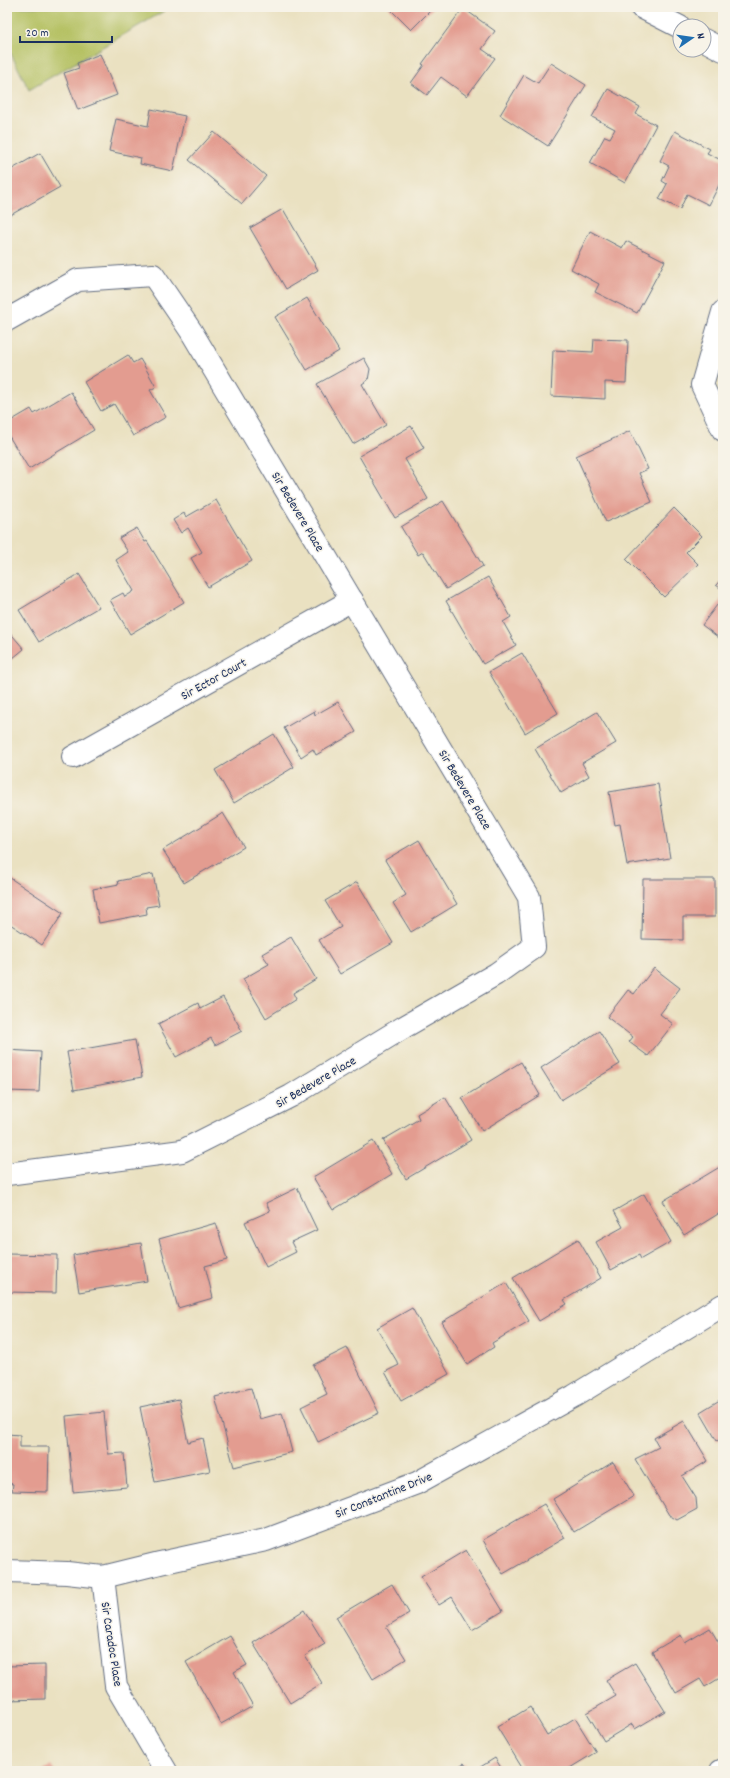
<svg xmlns="http://www.w3.org/2000/svg" width="730" height="1778" font-family="Dekko,sans-serif">
<rect width="100%" height="100%" fill="#f7f3e8"/>
<filter id="ink" filterUnits="userSpaceOnUse"><feTurbulence type="fractalNoise" baseFrequency=".025" numOctaves="2"/><feDisplacementMap in="SourceGraphic" scale="8" xChannelSelector="R" yChannelSelector="G"/><feConvolveMatrix kernelMatrix="1 2 1 2 8 2 1 2 1" color-interpolation-filters="sRGB"/></filter>
<filter id="wash" filterUnits="userSpaceOnUse"><feTurbulence type="fractalNoise" baseFrequency=".012" numOctaves="4" result="noise"/><feDisplacementMap in="SourceGraphic" scale="16" xChannelSelector="R" yChannelSelector="G"/><feGaussianBlur stdDeviation="0.9" result="paint"/><feColorMatrix in="noise" values="0 0 0 0 0 0 0 0 0 0 0 0 0 0 0 0 0 1.4 0 .05"/><feComposite in="paint" operator="in"/></filter>
<g filter="url(#wash)">
<rect width="100%" height="100%" fill="#eae1c1"/>
<!-- green -->
<polygon fill="#b5c163" stroke="#687860" points="7,7 171,7 29,90 7,46"/>
<g id="blocks">
<!-- building -->
<g fill="#e39c90">
<polygon points="388,7 434,7 411,30"/>
<polygon points="463,8 495,31 482,49 495,58 467,96 441,77 427,95 411,83 424,65 422,64"/>
<polygon points="100,54 117,95 78,110 64,73 79,68 77,63"/>
<polygon points="551,63 586,85 548,146 500,115 524,75 538,83"/>
<polygon points="608,89 640,107 636,114 656,125 625,183 590,163 605,136 610,138 615,129 592,117"/>
<polygon points="151,109 185,116 173,171 140,164 141,158 109,151 116,119 148,126"/>
<polygon points="675,131 710,149 707,153 723,161 723,177 709,205 687,194 680,209 659,199 667,184 662,181 669,166 660,161"/>
<polygon points="214,132 266,176 242,204 189,160"/>
<polygon points="40,153 60,187 7,217 7,172"/>
<polygon points="283,209 318,270 286,289 250,228"/>
<polygon points="590,231 622,248 626,241 665,261 637,313 595,292 599,284 571,269"/>
<polygon points="307,298 339,351 307,370 275,317"/>
<polygon points="594,339 628,340 626,383 605,382 605,399 551,396 553,350 593,352"/>
<polygon points="128,355 133,363 140,359 146,369 156,387 150,390 166,417 133,436 114,404 101,411 84,382"/>
<polygon points="364,358 370,369 368,380 362,384 386,425 353,444 317,384"/>
<polygon points="71,392 94,430 29,469 7,433 7,423 31,409 34,414"/>
<polygon points="411,426 424,448 405,459 428,499 395,518 359,456"/>
<polygon points="630,431 648,469 639,473 652,502 606,522 576,456"/>
<polygon points="216,500 252,561 208,587 191,558 202,552 188,528 181,533 173,520 184,513 186,517"/>
<polygon points="443,501 483,566 446,589 423,552 418,555 401,527"/>
<polygon points="674,508 702,536 686,552 698,564 664,597 626,559"/>
<polygon points="137,528 145,542 147,541 184,602 130,634 110,600 123,593 125,597 134,591 116,560 128,552 119,538"/>
<polygon points="79,574 99,607 39,642 19,610"/>
<polygon points="488,577 511,617 503,622 516,645 483,664 446,601"/>
<polygon points="723,577 723,590 716,585"/>
<polygon points="723,597 723,641 702,625"/>
<polygon points="7,629 24,649 7,663"/>
<polygon points="522,653 558,713 525,733 489,672"/>
<polygon points="338,702 356,732 316,755 313,749 301,757 284,728 314,711 315,715"/>
<polygon points="597,712 616,743 582,763 589,776 561,793 535,749"/>
<polygon points="274,734 294,767 234,803 215,770"/>
<polygon points="658,784 670,858 627,865 620,824 615,825 609,792"/>
<polygon points="223,813 244,847 184,883 163,850"/>
<polygon points="419,840 457,904 411,932 393,903 406,895 385,860"/>
<polygon points="153,874 159,905 146,907 147,914 99,923 93,889 119,884 118,881"/>
<polygon points="7,876 63,913 42,945 7,922"/>
<polygon points="643,879 715,879 715,917 683,917 683,940 642,939"/>
<polygon points="357,882 393,943 340,974 319,940 341,927 325,901"/>
<polygon points="291,937 316,979 293,993 296,999 266,1018 243,979 269,964 262,954"/>
<polygon points="654,968 680,988 660,1014 673,1024 648,1056 629,1042 633,1037 607,1017 628,990 634,994"/>
<polygon points="223,997 242,1031 215,1045 211,1038 176,1057 158,1024 198,1003 200,1009"/>
<polygon points="599,1031 620,1064 561,1100 541,1068"/>
<polygon points="135,1040 142,1077 74,1090 67,1052"/>
<polygon points="7,1050 41,1052 39,1092 7,1091"/>
<polygon points="521,1062 540,1095 482,1131 462,1098"/>
<polygon points="445,1097 471,1140 406,1179 383,1140 419,1119 417,1114"/>
<polygon points="373,1141 392,1174 333,1210 313,1177"/>
<polygon points="723,1165 723,1211 684,1235 663,1201"/>
<polygon points="297,1188 317,1230 291,1242 296,1252 266,1267 245,1222 270,1211 266,1203"/>
<polygon points="644,1194 671,1242 641,1259 639,1255 611,1270 596,1242 623,1227 614,1211"/>
<polygon points="216,1223 227,1260 205,1266 213,1298 178,1308 159,1239"/>
<polygon points="578,1239 601,1278 564,1300 567,1304 539,1321 513,1278"/>
<polygon points="141,1243 147,1281 79,1292 73,1255"/>
<polygon points="7,1254 57,1255 56,1293 7,1292"/>
<polygon points="506,1283 529,1321 492,1343 494,1347 467,1364 442,1322"/>
<polygon points="412,1308 449,1374 401,1401 385,1372 399,1365 377,1328"/>
<polygon points="347,1348 379,1413 318,1442 301,1407 327,1394 313,1365"/>
<polygon points="251,1388 260,1419 282,1413 292,1452 234,1467 215,1397"/>
<polygon points="723,1398 723,1437 717,1441 700,1412"/>
<polygon points="179,1399 188,1442 203,1438 210,1471 155,1482 140,1407"/>
<polygon points="104,1412 108,1454 124,1453 127,1487 73,1492 66,1416"/>
<polygon points="684,1421 708,1461 682,1476 696,1498 697,1509 677,1520 669,1515 635,1459 659,1447 654,1438"/>
<polygon points="7,1434 20,1435 20,1447 49,1447 48,1492 12,1491 13,1484 7,1483"/>
<polygon points="613,1462 634,1496 574,1532 553,1499"/>
<polygon points="544,1504 565,1538 503,1574 483,1540"/>
<polygon points="466,1550 503,1611 472,1630 452,1597 439,1605 421,1577"/>
<polygon points="392,1584 409,1613 386,1627 406,1659 373,1679 336,1617"/>
<polygon points="304,1610 325,1644 305,1656 322,1683 290,1703 253,1643"/>
<polygon points="710,1628 723,1650 723,1676 705,1687 700,1679 676,1693 652,1652 681,1635 685,1643"/>
<polygon points="230,1636 247,1665 234,1672 253,1706 221,1724 186,1662"/>
<polygon points="635,1663 665,1711 635,1729 632,1724 604,1741 587,1713 616,1696 606,1680"/>
<polygon points="45,1665 45,1699 7,1700 7,1666"/>
<polygon points="530,1707 547,1735 575,1718 596,1752 565,1771 524,1771 497,1727"/>
<polygon points="495,1758 503,1771 474,1771"/>
<polygon points="464,1763 469,1771 451,1771"/>
<polygon points="51,1765 55,1771 42,1771"/>
</g>
</g>
</g>
<g filter="url(#ink)">
<use href="#blocks" fill-opacity="0" stroke="#636d81" stroke-width="1"/>
<g fill="none" stroke-linecap="round" stroke-linejoin="round">
<defs>
<g id="minor">
<polyline points="641,7 680,27"/>
<polyline points="704,40 723,50"/>
<polyline points="723,312 702,385 723,430"/>
<polyline points="7,320 78,280 153,275 191,331 529,897 534,947 496,974 404,1027 291,1096 182,1151 7,1174"/>
<polyline points="73,757 352,600"/>
<polyline points="7,1571 67,1573 103,1577 160,1563 266,1540 417,1483 574,1396 723,1305"/>
<polyline points="103,1577 116,1686 166,1771"/>
<polyline points="721,1771 723,1770"/>
</g>
</defs>
<!-- minor casing -->
<use href="#minor" stroke="#636d81" stroke-width="24"/>
<!-- minor -->
<use href="#minor" stroke="#fff" stroke-width="22"/>
</g>
</g>
<g text-anchor="middle" stroke-width="3" stroke-linejoin="round" paint-order="stroke">
<!-- street labels -->
<g font-size="13" fill="#1b2f5e" stroke="#f7f3e8">
<text transform="translate(299 511) rotate(59)" y="5">Sir Bedevere Place</text>
<text transform="translate(213 678) rotate(-29)" y="5">Sir Ector Court</text>
<text transform="translate(466 789) rotate(59)" y="5">Sir Bedevere Place</text>
<text transform="translate(315 1081) rotate(-30)" y="5">Sir Bedevere Place</text>
<text transform="translate(383 1494) rotate(-22)" y="5">Sir Constantine Drive</text>
<text transform="translate(113 1644) rotate(81)" y="5">Sir Caradoc Place</text>
</g>
</g>
<!-- margin -->
<rect width="730" height="1778" fill="none" stroke="#f7f3e8" stroke-width="24"/>
<!-- north arrow -->
<g transform="translate(692 38) rotate(77)"><circle r="19" fill="#f7f3e8" stroke="#9fa5b1"/>
<path d="M0-3L7 15L0 10L-7 15Z" fill="#1f6fb2"/>
<text y="-6" font-size="11" font-weight="bold" text-anchor="middle" fill="#1b2f5e">N</text>
</g>
<!-- scale -->
<path d="M20 36v6h92v-6" fill="none" stroke="#1b2f5e" stroke-width="2"/>
<text x="26" y="36" font-size="12" fill="#1b2f5e" stroke="#f7f3e8" stroke-width="3" paint-order="stroke">20 m</text>
</svg>
